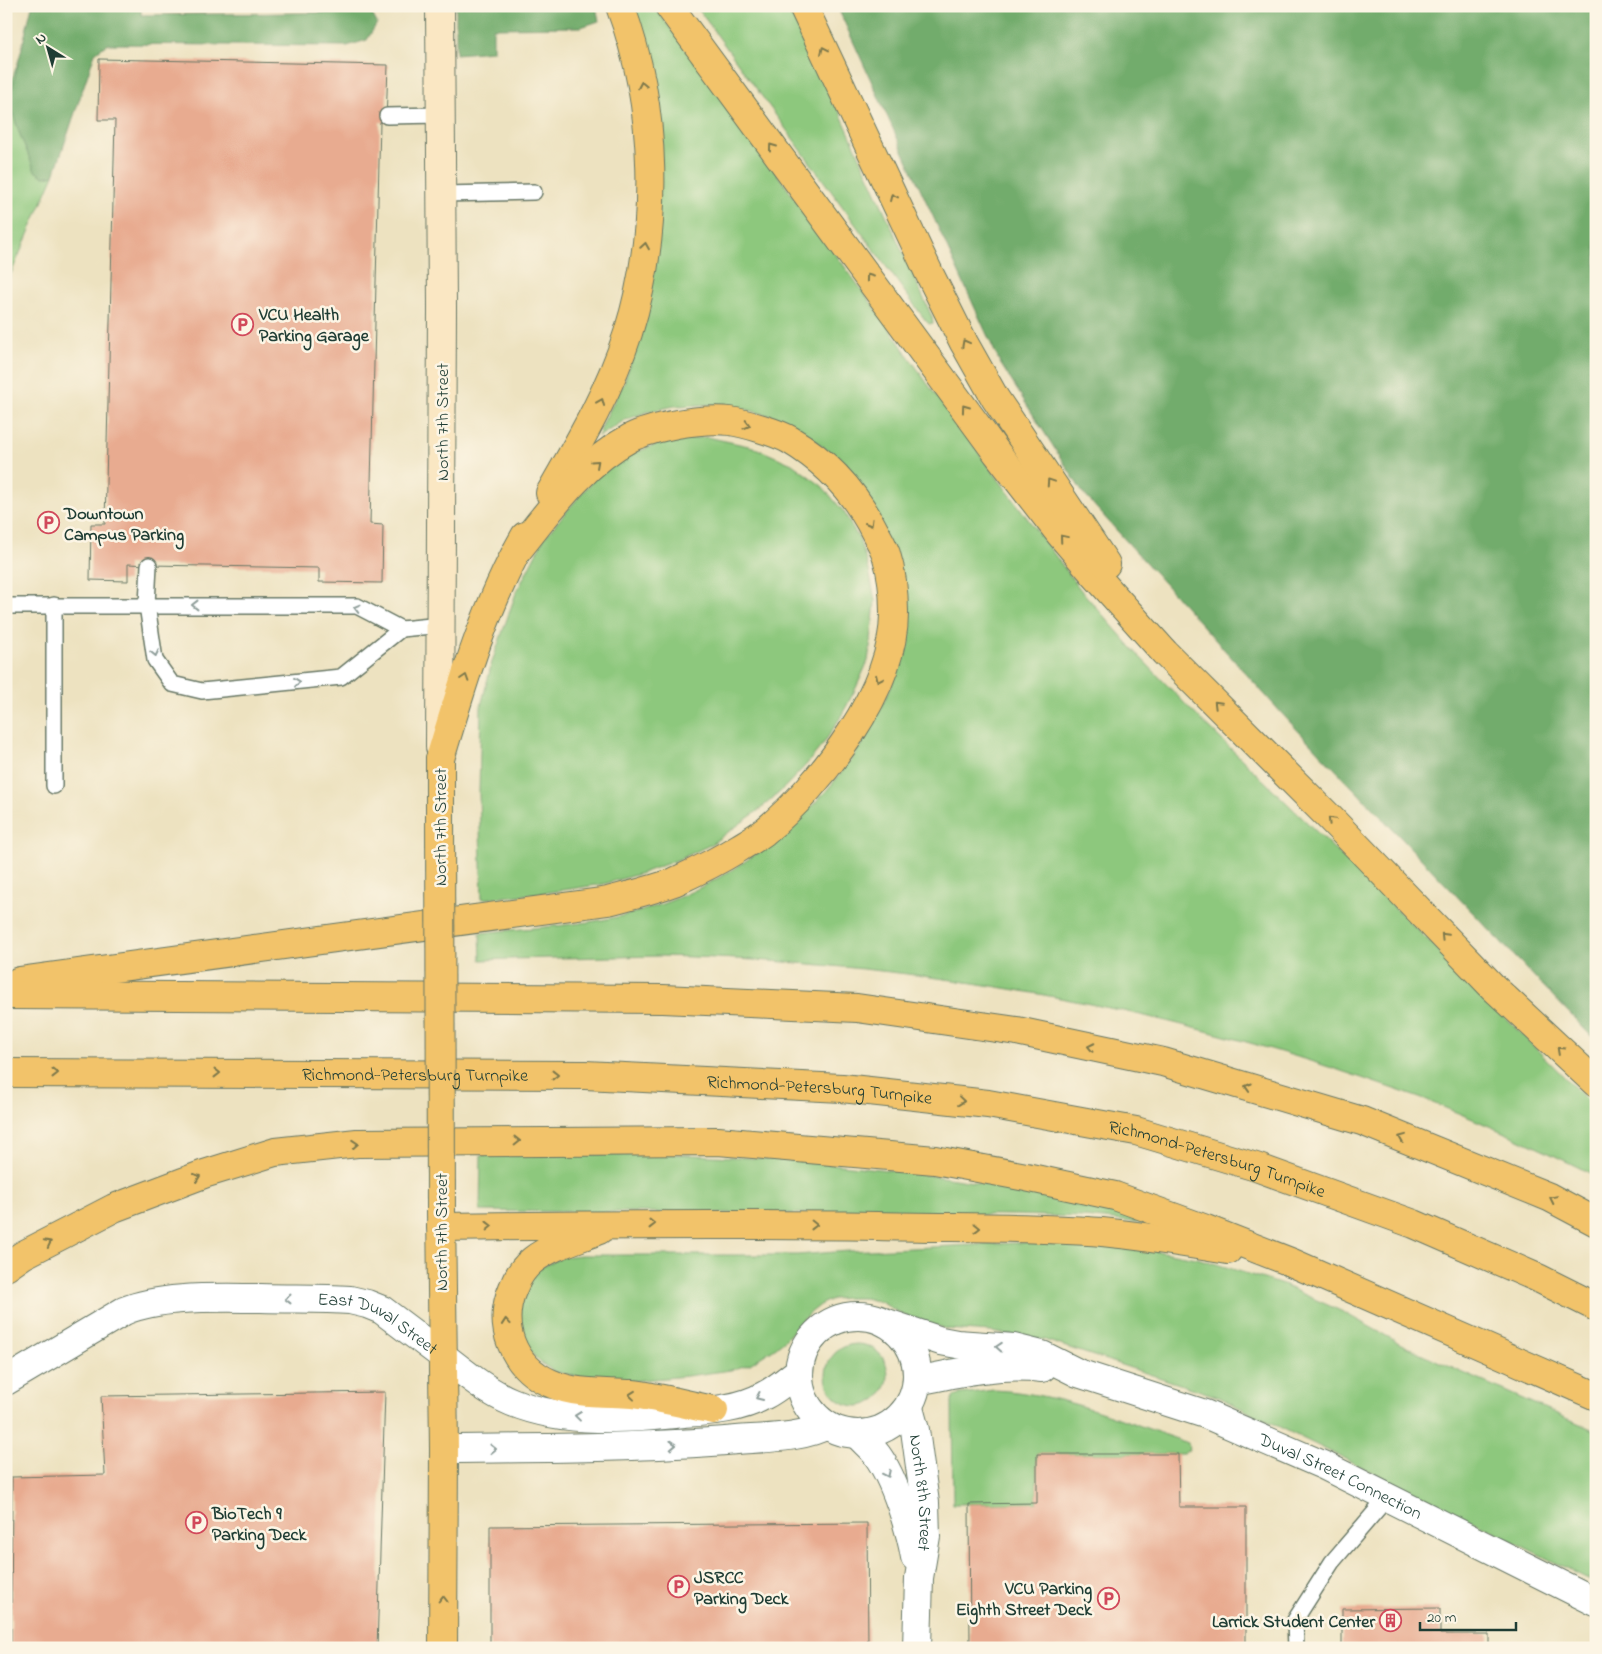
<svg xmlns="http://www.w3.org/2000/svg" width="1602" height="1654" font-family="'Indie Flower',sans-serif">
<rect width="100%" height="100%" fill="#fcf5e5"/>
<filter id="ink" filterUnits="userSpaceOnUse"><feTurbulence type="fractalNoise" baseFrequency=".02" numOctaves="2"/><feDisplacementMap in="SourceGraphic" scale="10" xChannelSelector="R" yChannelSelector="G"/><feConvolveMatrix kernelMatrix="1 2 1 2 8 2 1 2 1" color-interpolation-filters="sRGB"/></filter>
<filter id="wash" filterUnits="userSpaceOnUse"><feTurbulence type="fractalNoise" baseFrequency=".0096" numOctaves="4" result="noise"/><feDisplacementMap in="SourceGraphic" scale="20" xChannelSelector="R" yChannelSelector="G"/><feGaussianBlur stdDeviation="1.12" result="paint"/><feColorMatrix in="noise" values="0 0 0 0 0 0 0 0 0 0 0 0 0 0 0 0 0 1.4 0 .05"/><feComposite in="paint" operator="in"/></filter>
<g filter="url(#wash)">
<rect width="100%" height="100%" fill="#ede2c0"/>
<!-- green -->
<g fill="#8dc87d" stroke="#568258">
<path d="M632 6H654L880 315 927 383 1080 589 1138 655 1192 711 1423 935 1596 1109V1176C1544 1150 1492 1126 1438 1105 1413 1095 1387 1087 1362 1078 1134 1000 901 962 660 956 645 956 629 957 614 957 570 958 526 958 481 960L480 933C534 927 590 926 641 911 740 882 840 800 882 706 887 694 897 676 898 664 899 655 891 629 889 619 879 574 869 528 859 483L843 462 796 427 775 417 725 404 674 406 647 412 625 420 598 437 604 421 624 382 646 317Z"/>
<polygon points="696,6 787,6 837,106 932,317 933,323 929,324 926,321"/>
<polygon points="21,54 9,102 19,132 35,171 44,177 54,175 6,285 6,95"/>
<polygon points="707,437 753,447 792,464 822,486 844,512 859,539 869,570 875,601 872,632 868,661 855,690 840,718 824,743 806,765 780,792 759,810 710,845 680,859 642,873 604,884 543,893 482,899 479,793 481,706 492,662 516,593 544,538 599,473 631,454 664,442"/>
<path d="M667 1154C834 1160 1003 1177 1164 1225L1084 1217 1017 1215 480 1211 481 1155Z"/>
<polygon points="1099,1241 1197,1258 1283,1285 1341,1311 1401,1344 1459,1371 1596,1431 1596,1583 1462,1516 1216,1396 1045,1340 991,1332 946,1329 903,1315 881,1302 864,1298 848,1298 832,1299 823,1303 805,1317 786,1339 775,1348 750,1364 731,1370 687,1376 632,1381 591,1379 555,1372 541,1363 533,1355 518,1330 518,1307 537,1269 563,1257 581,1255 797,1255 849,1251 1036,1242"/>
<circle cx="857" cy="1375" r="31"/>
<path d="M994 1390C1061 1393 1125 1421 1188 1443L1189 1450 1183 1454H1037V1503L953 1504 952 1401 954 1396 960 1394Z"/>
</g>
<!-- forest -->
<g fill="#72ac6c" stroke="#487450">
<polygon points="32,6 141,6 141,15 371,12 377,23 367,40 347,46 107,44 95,53 54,175 44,177 35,171 19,132 9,101"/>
<polygon points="456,6 596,6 599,21 581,27 493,28 493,51 456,54"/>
<polygon points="837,6 1596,6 1596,1041 1285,717 1083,493 1000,363"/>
</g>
<g id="blocks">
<!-- building -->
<g fill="#e8ab90">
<polygon points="99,59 388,65 386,123 380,122 370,524 383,525 382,583 319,582 319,568 149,565 128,564 128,581 90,580 91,524 105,524 115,120 98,120"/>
<polygon points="385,1392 377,1648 11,1648 12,1477 105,1475 101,1396"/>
<polygon points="1037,1454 1178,1454 1179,1507 1246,1507 1246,1648 970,1648 969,1504 1037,1503"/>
<polygon points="867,1523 868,1648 490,1648 490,1526"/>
<polygon points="1440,1608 1440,1634 1489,1634 1489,1648 1342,1648 1342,1609"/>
</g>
</g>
</g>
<g filter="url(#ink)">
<use href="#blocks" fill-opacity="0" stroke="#677765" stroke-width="1"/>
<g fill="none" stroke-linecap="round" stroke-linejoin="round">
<defs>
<g id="service">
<polyline points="387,116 441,115"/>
<polyline points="442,194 534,192"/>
<polyline points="149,565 147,605 155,660 172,684 202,691 341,677 401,629 441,625"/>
<polyline points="6,606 357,606 401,629"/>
<polyline points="54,786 54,605"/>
<polyline points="1296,1648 1295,1620 1332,1562 1387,1498"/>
</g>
<g id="minor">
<path id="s1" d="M6 1381 124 1311C162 1295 219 1298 261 1298 291 1299 321 1298 350 1300L367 1304 382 1310 443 1356"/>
</g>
<g id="tertiary">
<circle cx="858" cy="1375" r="59"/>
<path id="s2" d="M887 1323 941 1341 957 1344 1014 1348 1042 1355 1078 1373 1205 1414 1325 1466 1596 1602"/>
<path d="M443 1356C465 1373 486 1391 512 1402 566 1424 628 1419 684 1413 711 1411 741 1409 765 1395 777 1389 788 1379 799 1371"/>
<path d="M917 1381C960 1372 998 1363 1042 1368"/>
<path id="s3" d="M909 1408 915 1430 925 1503 926 1536 919 1578 917 1648"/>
<path d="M858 1435C864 1442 872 1448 877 1455 894 1478 910 1528 915 1557"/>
<path d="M444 1449C542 1448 640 1448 737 1440 763 1438 805 1438 826 1425"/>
</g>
<polyline id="secondary" points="440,6 442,307 440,747"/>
<g id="primary">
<polyline points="440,808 440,759"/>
<polyline points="441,1211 444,1449 443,1648"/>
</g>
<g id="motorway">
<polyline points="669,6 997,453 1060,534 1095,575 1165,653 1330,818 1493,987 1596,1083"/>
<polyline points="803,6 929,273 964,343 995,398 1106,564"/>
<path d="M550 493C580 441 610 390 628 333 660 231 658 107 620 6"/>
<path d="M440 759C463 682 485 606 525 536"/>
<path d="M19 981 608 901C630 895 653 890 674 882 696 872 718 861 739 848 747 843 756 838 764 832 821 785 895 689 894 612 894 592 892 573 886 554 883 546 879 539 875 532 856 494 827 462 790 440 778 433 745 423 730 421 713 419 694 421 677 424 662 427 644 431 630 438 582 464 550 510 517 551"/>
<polyline points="6,995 663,999 857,1008 1017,1031 1163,1062 1362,1121 1549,1197 1596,1222"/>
<path id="s4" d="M6 1073 585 1075 842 1088 988 1104 1136 1131 1256 1167 1414 1224 1538 1278 1596 1307"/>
<path d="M441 1227C586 1225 731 1224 877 1226 952 1228 1027 1226 1102 1232 1144 1236 1186 1243 1228 1250"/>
<path d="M599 1230C577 1239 551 1246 533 1260 524 1267 517 1278 513 1288 497 1325 512 1366 550 1383 576 1395 604 1392 632 1394 659 1397 687 1405 714 1410"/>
<polyline points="6,1267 23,1255 114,1208 204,1174 275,1152 357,1143 718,1141 935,1160 1026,1177 1115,1196 1206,1229 1293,1263 1596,1396"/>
</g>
</defs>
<!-- service casing -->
<use href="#service" stroke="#677765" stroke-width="18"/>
<!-- minor casing -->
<use href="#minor" stroke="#677765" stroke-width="30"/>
<!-- tertiary casing -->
<use href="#tertiary" stroke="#677765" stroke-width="30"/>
<!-- secondary casing -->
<use href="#secondary" stroke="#677765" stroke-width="30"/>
<!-- primary casing -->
<use href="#primary" stroke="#677765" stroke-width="30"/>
<!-- motorway casing -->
<use href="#motorway" stroke="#677765" stroke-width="30"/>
<!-- service -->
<use href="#service" stroke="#fff" stroke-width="15"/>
<!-- minor -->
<use href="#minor" stroke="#fff" stroke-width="28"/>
<!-- tertiary -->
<use href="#tertiary" stroke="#fff" stroke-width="28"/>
<!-- secondary -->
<use href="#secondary" stroke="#fae7c3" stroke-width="28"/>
<!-- primary -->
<use href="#primary" stroke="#f2c36a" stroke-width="28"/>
<!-- motorway -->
<use href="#motorway" stroke="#f2c36a" stroke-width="28"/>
<defs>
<polyline id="primary-bridge" points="440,808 441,1211"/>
</defs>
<!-- primary-bridge casing -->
<use href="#primary-bridge" stroke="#677765" stroke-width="30" stroke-linecap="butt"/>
<!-- primary-bridge -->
<use href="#primary-bridge" stroke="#f2c36a" stroke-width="28"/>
</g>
<!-- one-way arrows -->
<defs><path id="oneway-chevron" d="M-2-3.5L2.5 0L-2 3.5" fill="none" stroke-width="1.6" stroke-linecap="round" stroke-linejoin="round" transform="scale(1.25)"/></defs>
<g stroke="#7e794c">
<use href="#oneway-chevron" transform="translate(824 50) rotate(-115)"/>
<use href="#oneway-chevron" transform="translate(642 85) rotate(-101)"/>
<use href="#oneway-chevron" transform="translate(772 147) rotate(-126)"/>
<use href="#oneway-chevron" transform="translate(893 197) rotate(-115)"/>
<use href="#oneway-chevron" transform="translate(645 246) rotate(-81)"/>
<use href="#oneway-chevron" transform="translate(869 277) rotate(-126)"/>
<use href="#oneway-chevron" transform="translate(965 343) rotate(-118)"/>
<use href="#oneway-chevron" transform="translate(601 402) rotate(-67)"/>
<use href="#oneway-chevron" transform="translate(965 408) rotate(-126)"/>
<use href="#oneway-chevron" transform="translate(747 425) rotate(15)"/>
<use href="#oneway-chevron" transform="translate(596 463) rotate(-42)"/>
<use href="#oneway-chevron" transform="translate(1050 482) rotate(-124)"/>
<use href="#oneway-chevron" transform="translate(870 523) rotate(60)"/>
<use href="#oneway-chevron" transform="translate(1063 538) rotate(-130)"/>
<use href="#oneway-chevron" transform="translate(465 678) rotate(-72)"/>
<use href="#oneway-chevron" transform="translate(879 679) rotate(115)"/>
<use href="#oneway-chevron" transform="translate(1217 704) rotate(-135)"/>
<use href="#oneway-chevron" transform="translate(1331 820) rotate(-134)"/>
<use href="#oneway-chevron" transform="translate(1444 936) rotate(-134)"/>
<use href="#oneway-chevron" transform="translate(1091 1047) rotate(-168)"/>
<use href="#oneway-chevron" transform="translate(1560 1050) rotate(-137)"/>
<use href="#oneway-chevron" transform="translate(55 1073)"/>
<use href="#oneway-chevron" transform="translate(217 1073)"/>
<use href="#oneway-chevron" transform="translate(555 1075)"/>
<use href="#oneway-chevron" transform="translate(1248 1087) rotate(-163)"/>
<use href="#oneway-chevron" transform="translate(961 1101) rotate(6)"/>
<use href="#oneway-chevron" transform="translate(1402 1138) rotate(-158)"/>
<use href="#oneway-chevron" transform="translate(517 1141) rotate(-1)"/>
<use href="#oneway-chevron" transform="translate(355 1144) rotate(-4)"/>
<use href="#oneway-chevron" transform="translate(197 1177) rotate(-21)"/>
<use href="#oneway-chevron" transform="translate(1553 1199) rotate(-154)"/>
<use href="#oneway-chevron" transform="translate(652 1224)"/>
<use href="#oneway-chevron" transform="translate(814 1225) rotate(1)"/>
<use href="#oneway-chevron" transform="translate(489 1226) rotate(-1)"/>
<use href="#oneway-chevron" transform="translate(977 1228) rotate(1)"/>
<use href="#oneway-chevron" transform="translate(48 1243) rotate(-27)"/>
<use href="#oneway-chevron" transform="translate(506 1322) rotate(-95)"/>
<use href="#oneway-chevron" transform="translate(632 1395) rotate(-174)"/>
<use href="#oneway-chevron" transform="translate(443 1599) rotate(-90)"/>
</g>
<g stroke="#8f9e9a">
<use href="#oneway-chevron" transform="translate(195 605) rotate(-180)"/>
<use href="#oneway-chevron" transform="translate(357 608) rotate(-165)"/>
<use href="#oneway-chevron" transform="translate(155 653) rotate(78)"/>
<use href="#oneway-chevron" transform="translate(297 682) rotate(-6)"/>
<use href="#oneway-chevron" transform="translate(288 1299) rotate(-180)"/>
<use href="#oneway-chevron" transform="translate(999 1347) rotate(-176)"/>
<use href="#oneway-chevron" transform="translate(759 1397) rotate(156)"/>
<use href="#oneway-chevron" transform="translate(578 1416) rotate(-173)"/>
<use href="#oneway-chevron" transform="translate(673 1445) rotate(-2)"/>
<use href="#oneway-chevron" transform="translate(493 1449) rotate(-1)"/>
<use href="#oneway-chevron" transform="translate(887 1474) rotate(64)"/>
</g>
</g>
<!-- icons -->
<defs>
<symbol id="parking-ring" viewBox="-11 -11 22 22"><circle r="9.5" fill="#fcf5e5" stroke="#d1495b" stroke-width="1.5"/><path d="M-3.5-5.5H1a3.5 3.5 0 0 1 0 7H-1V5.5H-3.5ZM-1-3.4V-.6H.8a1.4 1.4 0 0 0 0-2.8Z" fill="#d1495b"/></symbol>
<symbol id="building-ring" viewBox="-11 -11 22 22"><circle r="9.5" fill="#fcf5e5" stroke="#d1495b" stroke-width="1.5"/><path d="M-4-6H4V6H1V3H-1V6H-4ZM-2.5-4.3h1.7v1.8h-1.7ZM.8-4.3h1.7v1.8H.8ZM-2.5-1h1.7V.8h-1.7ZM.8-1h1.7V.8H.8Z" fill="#d1495b"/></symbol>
</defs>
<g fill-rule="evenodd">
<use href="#parking-ring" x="230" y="312" width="25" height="25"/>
<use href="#parking-ring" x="36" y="510" width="25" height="25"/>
<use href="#parking-ring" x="184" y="1510" width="25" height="25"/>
<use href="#parking-ring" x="666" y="1574" width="25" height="25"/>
<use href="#parking-ring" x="1096" y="1586" width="25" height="25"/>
<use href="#building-ring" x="1378" y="1608" width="25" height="25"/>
</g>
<g text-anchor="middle" stroke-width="5" stroke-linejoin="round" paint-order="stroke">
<!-- poi labels -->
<g font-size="18" font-weight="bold" fill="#1f3d34" stroke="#fcf5e5" text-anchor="start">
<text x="259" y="320">VCU Health<tspan x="259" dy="21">Parking Garage</tspan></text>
<text x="64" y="519">Downtown<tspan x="64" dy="21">Campus Parking</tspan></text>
<text x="212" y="1519">BioTech 9<tspan x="212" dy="21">Parking Deck</tspan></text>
<text x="694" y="1583">JSRCC<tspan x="694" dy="21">Parking Deck</tspan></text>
<text x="1092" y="1594" text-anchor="end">VCU Parking<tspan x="1092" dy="21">Eighth Street Deck</tspan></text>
<text x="1375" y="1627" text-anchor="end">Larrick Student Center</text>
</g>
<!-- street labels -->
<g font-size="18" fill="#1f3d34" stroke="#fcf5e5">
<text transform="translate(442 422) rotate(-90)" y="6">North 7th Street</text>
<text transform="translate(440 827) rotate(-90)" y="6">North 7th Street</text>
<text dy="6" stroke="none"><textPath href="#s4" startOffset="409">Richmond-Petersburg Turnpike</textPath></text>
<text dy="6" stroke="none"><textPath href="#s4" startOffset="814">Richmond-Petersburg Turnpike</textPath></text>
<text dy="6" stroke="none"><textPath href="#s4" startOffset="1219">Richmond-Petersburg Turnpike</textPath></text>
<text transform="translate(441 1232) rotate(-90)" y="6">North 7th Street</text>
<text dy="6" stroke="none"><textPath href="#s1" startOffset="399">East Duval Street</textPath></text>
<text dy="6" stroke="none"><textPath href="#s2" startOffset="482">Duval Street Connection</textPath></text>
<text dy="6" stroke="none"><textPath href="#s3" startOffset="86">North 8th Street</textPath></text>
</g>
</g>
<!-- margin -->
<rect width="1602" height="1654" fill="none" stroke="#fcf5e5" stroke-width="25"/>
<!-- north arrow -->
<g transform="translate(48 48) rotate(323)" stroke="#fcf5e5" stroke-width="4" paint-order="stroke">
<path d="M0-4L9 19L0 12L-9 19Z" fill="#1f3d34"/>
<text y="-8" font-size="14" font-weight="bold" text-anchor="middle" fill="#1f3d34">N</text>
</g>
<!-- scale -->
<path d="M1420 1622v8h96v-8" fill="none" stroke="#1f3d34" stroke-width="2.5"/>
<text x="1427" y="1622" font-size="15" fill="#1f3d34" stroke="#fcf5e5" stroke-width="4" paint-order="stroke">20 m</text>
</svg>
